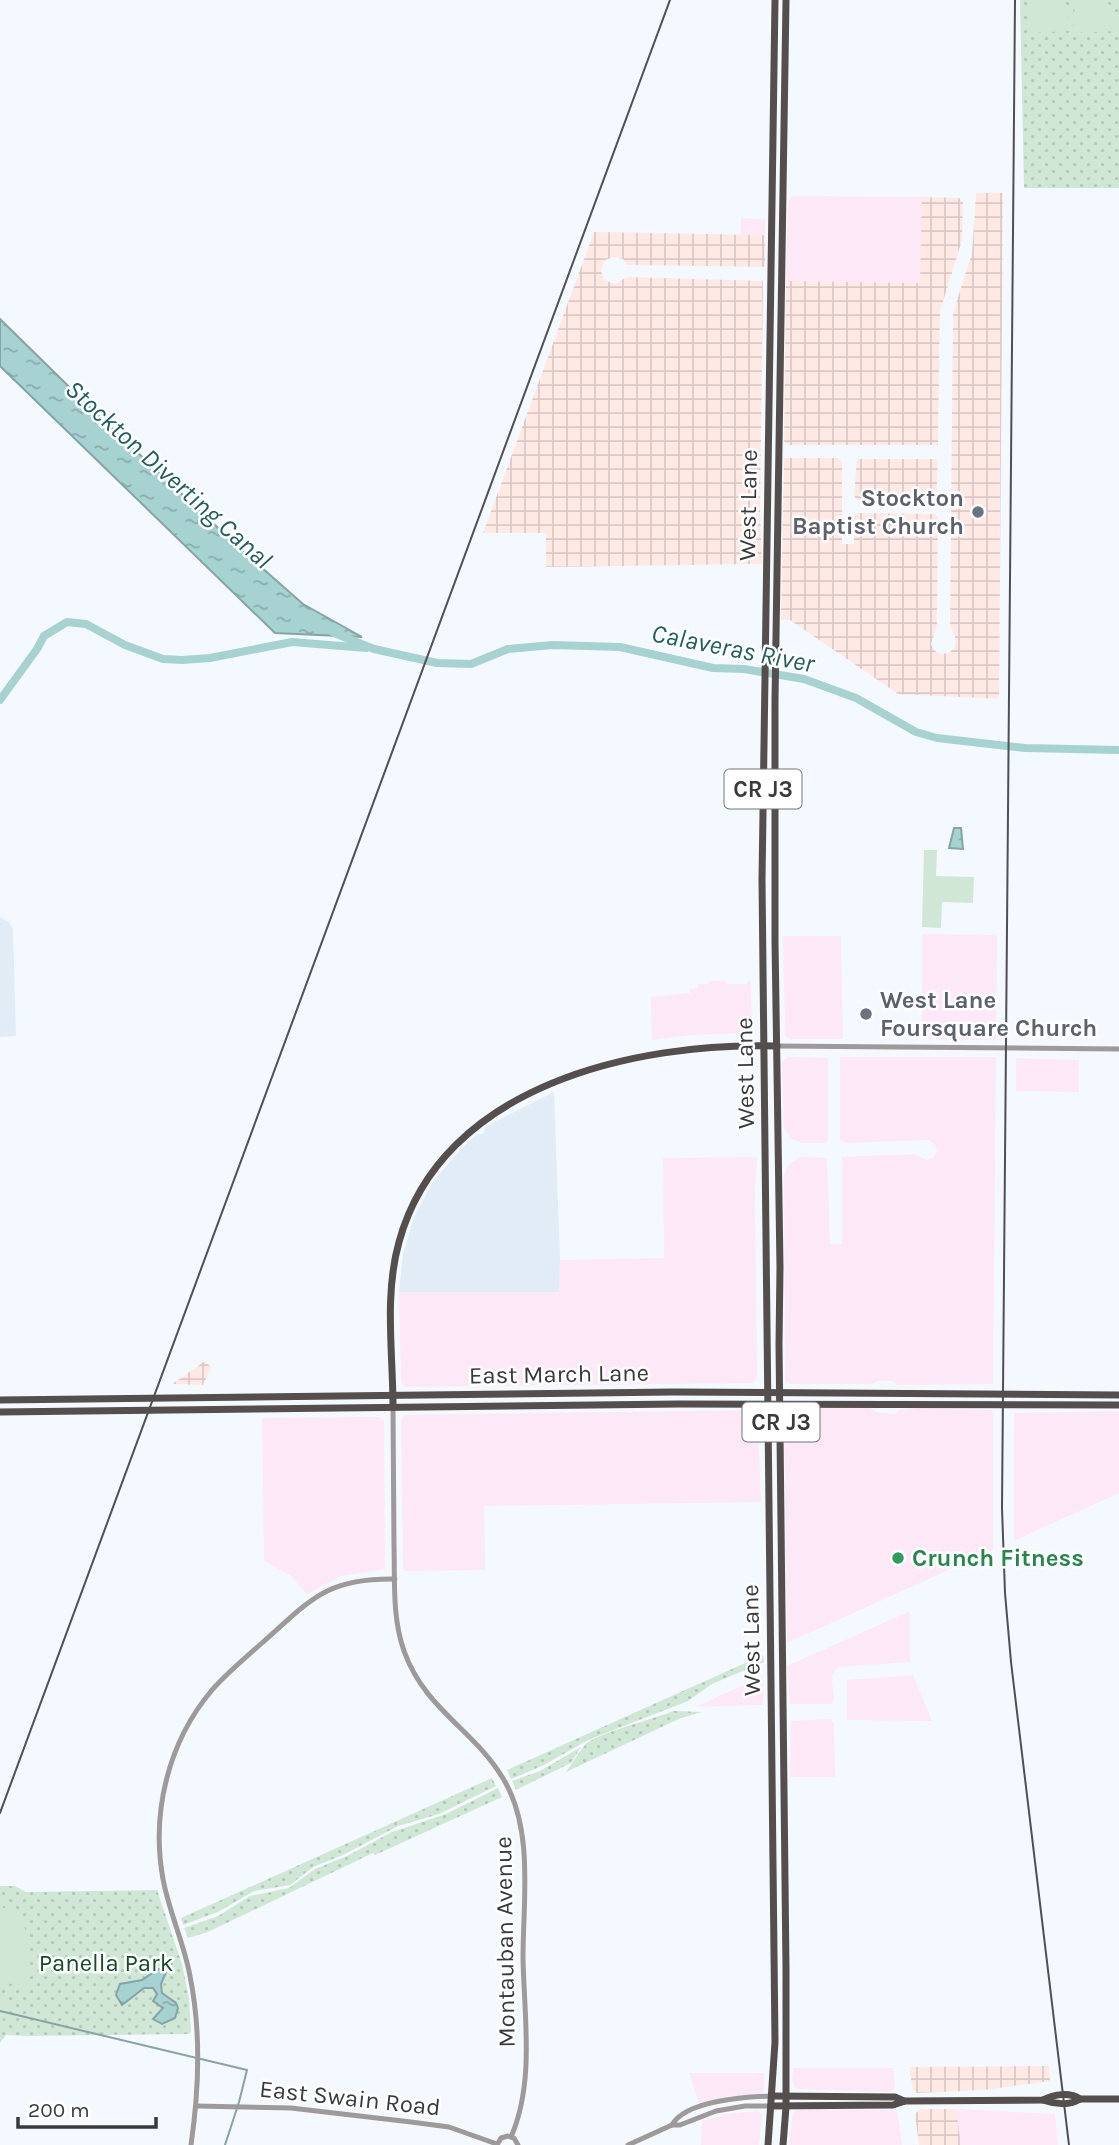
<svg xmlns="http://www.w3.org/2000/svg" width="1119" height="2145" font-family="Karla,sans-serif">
<defs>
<pattern id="industrial-grid" width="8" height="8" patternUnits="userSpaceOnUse" patternTransform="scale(1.75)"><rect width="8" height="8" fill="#ffe9e5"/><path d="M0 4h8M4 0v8" fill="none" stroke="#dbc9c5"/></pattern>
<pattern id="grass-dots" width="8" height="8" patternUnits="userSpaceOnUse" patternTransform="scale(1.75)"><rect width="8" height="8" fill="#d0e7d6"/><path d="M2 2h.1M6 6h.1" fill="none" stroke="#b3c7b9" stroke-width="1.8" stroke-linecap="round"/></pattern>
<pattern id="water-ripples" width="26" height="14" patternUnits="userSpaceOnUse" patternTransform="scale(1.75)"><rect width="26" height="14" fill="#a6d2d2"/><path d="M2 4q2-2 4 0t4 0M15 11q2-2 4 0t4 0" fill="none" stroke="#88abac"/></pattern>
</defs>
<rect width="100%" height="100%" fill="#f4f9ff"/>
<!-- commercial -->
<g fill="#fde8f7">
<polygon points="792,196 922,197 921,283 786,281 788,201"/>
<polygon points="741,218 765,219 765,235 741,235"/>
<polygon points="922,934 997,935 996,1040 922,1039"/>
<polygon points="783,936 841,936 843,1039 790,1039 785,1035"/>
<polygon points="709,981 727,981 727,984 747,984 747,981 751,981 752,1029 748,1033 691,1035 652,1040 651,997 690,993 690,989 698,988 698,984 709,984"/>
<polygon points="787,1057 828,1058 828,1140 825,1143 802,1143 790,1138 784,1128 782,1062"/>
<polygon points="840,1057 996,1057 993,1384 897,1385 893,1381 877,1381 873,1384 789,1384 785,1380 784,1176 789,1164 801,1157 827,1158 830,1244 842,1244 842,1157 914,1154 927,1160 933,1158 937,1152 935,1144 928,1140 845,1143 840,1139"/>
<polygon points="1016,1058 1079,1060 1079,1092 1016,1091"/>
<polygon points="757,1157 755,1192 757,1378 753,1383 405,1387 401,1382 399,1292 559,1292 560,1260 664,1258 663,1158"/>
<polygon points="789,1408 870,1408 875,1412 894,1414 899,1410 918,1408 993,1410 993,1550 787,1643 784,1414"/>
<polygon points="756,1410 760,1414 759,1454 761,1502 484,1506 485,1570 405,1571 403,1569 401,1419 405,1415"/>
<polygon points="1119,1411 1119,1493 1014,1541 1014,1413"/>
<polygon points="379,1417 384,1421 385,1569 341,1576 307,1594 290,1575 264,1561 262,1418"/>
<polygon points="910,1611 910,1662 838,1667 832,1675 834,1700 832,1704 790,1704 787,1666"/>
<polygon points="913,1675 932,1721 847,1720 847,1680"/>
<polygon points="763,1676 763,1705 695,1707"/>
<polygon points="830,1719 834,1723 835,1777 790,1777 791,1721"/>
<polygon points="793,2068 893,2068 895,2087 891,2092 796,2089 792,2080"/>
<polygon points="689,2073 764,2073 764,2090 760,2094 729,2096 699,2103"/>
<polygon points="956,2109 1055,2114 1058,2145 961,2145"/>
<polygon points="796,2110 894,2110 898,2114 902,2145 789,2145 793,2113"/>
<polygon points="758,2111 762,2115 759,2145 701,2145 702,2121 728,2114"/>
</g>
<!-- industrial -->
<g fill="url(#industrial-grid)">
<polygon points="976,193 1003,193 999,699 898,694 790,620 781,620 784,458 838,458 842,462 842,544 854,544 854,517 857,513 935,514 938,517 937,626 931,644 935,651 940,654 949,653 955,647 956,639 950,625 953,313 972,253"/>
<polygon points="922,197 959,198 963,202 962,240 940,311 938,445 788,445 784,441 786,281 920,283"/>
<polygon points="594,232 765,235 765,267 627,265 623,259 614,257 605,260 601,271 604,280 615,284 627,277 763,281 760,513 762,564 546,567 546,533 483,533"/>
<polygon points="857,459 936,459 938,463 936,500 857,500 854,496"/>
<polygon points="205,1361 211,1367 203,1385 172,1384"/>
<polygon points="1049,2066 1050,2081 984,2090 917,2093 913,2090 909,2067"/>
<polygon points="920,2109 956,2109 961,2145 919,2145 915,2114"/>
</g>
<!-- built -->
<g fill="#e1ecf6">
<polygon points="0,917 9,922 13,929 16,1036 0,1037"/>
<polygon points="554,1092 560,1260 559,1292 399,1292 403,1254 414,1217 434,1180 464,1146 477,1134 483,1134 485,1128 496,1121"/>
</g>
<!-- grass -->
<g fill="url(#grass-dots)">
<polygon points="1020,0 1119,0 1119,188 1024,188"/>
<polygon points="763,1655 764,1662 712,1684 688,1701 588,1740 542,1766 511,1779 507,1770"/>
<path d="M673 1711 702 1712 681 1718 566 1772C572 1764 578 1753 585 1745 598 1732 653 1720 673 1711Z"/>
<polygon points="581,1747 571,1763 516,1790 512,1781 540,1771"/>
<polygon points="492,1778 496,1786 439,1814 398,1826 345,1854 313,1867 290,1885 254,1891 218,1912 183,1925 181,1918"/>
<polygon points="498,1788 502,1797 375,1855 373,1853 208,1932 188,1938 184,1928 218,1916 250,1896 289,1888 315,1869 347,1856 392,1832 446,1814"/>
<polygon points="0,1886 15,1886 26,1892 157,1890 182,1964 189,1998 191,2031 189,2034 27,2036 6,2035 0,2043"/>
</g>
<!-- pitch -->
<g fill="#d0e7d6">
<path d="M1031 0H1062C1069 10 1070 20 1069 31L1029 33Z"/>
<polygon points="1075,0 1106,0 1119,20 1119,31 1073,33"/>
<polygon points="924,850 937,850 936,876 974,877 973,903 942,902 941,928 922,927"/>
<path d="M0 1906C36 1920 32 1958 25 1989L0 1980Z"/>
<polygon points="0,1997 14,2003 0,2024"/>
</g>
<!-- water -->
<g fill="url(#water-ripples)" stroke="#85a4a5" stroke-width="2">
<polygon points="0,319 105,422 244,552 303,604 362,637 275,633 0,366"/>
<polygon points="954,828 961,828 963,849 949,848"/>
<polygon points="158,1969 162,1969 166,1972 161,1984 162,1993 176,2003 178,2008 175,2018 162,2024 153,2019 163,2008 153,2001 157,1994 153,1988 144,1988 122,2005 116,1995 120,1984 142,1980"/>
</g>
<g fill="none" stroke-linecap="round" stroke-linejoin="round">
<!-- stream -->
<polyline stroke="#85a4a5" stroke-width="2" points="0,2011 247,2070 239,2102 225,2145"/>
<!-- river -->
<g stroke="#a6d2d2" stroke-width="8">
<polyline points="334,633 374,649 437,663 471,664 508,649 553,645 620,647 713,668 744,669 804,679 856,698 916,732 937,738 1025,748 1119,750"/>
<polyline points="0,700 37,649 44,636 67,622 86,624 125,645 163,659 182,660 210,658 292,642 366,648"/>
</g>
<!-- minor -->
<g stroke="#9e9a9a" stroke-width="5">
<polyline points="777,1046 1119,1049"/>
<path d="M393 1407C393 1453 394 1499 394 1546 395 1581 392 1617 404 1651 425 1710 475 1730 504 1780 534 1831 523 1901 523 1958 524 2016 535 2082 511 2137"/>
<polyline points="196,2106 291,2108 411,2122 449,2127 497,2144"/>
<path d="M672 2125C686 2100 746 2097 772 2096"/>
<path d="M191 2145C199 2090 201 2030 190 1976 184 1943 169 1912 163 1879 151 1813 168 1742 212 1690 227 1673 245 1658 262 1643 311 1600 325 1578 395 1579"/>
<polyline points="497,2145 501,2138 508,2136 514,2138 518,2145"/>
<polyline points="628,2145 672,2125 680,2125 716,2111 745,2106 771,2106"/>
</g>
<!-- major -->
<g stroke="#544f4d" stroke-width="7">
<polyline points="0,1400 673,1392 1119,1395"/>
<path d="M393 1407C393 1353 384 1295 399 1242 442 1085 635 1042 777 1046"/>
<polyline points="0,1412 679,1404 1119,1405"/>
<polyline points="772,2096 895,2097 904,2101"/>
<path d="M1043 2100C1054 2104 1070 2106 1080 2099H1119"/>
<path d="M771 2106 893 2105 905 2101 1043 2100C1054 2094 1070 2092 1080 2099"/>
<polyline points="768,2145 775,2042 762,880 775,0"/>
<polyline points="783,2145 786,2107 786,1969 779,1345 780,1267 775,941 775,700 786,0"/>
</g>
<!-- rail -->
<g stroke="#4e5052" stroke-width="2">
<polyline points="1015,0 1002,1508 1005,1593 1011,1662 1069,2145"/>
<polyline points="0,1813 670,0"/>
</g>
</g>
<!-- markers -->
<g fill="#6b7280" stroke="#fff" stroke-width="2.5">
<circle cx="978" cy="512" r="7"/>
<circle cx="866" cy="1014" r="7"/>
</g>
<circle fill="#2e9e5b" stroke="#fff" stroke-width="2.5" cx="898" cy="1558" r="7"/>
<g text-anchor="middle" stroke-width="5" stroke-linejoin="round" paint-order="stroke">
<!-- shield labels -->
<g fill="#fff" stroke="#747576" stroke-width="2">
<rect x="724.5" y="769.5" width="77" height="39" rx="5"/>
<rect x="742.5" y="1402.5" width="77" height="39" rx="5"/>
</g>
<g font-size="23" font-weight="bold" fill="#383a3c">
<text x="763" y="797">CR J3</text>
<text x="781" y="1430">CR J3</text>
</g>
<!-- worship labels -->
<g font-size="24" font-weight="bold" fill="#5b616d" stroke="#fff" text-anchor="end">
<text x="964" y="506">Stockton<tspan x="964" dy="28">Baptist Church</tspan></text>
<text x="880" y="1008" text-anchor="start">West Lane<tspan x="880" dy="28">Foursquare Church</tspan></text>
</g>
<!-- street labels -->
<g font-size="24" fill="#383a3c" stroke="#fff">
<text transform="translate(748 505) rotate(-89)" y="8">West Lane</text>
<text transform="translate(745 1073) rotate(-91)" y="8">West Lane</text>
<text transform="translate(559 1374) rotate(-1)" y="8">East March Lane</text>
<text transform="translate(751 1640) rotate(-91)" y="8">West Lane</text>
<text transform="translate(505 1942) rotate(-91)" y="8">Montauban Avenue</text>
<text transform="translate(350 2098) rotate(6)" y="8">East Swain Road</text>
</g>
<!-- leisure labels -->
<g font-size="24" font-weight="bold" fill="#27864d" stroke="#fff" text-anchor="start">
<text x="912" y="1566">Crunch Fitness</text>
</g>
<!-- park labels -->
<g font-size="24" fill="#174a2b" stroke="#fff">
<text x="106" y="1971">Panella Park</text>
</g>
<!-- water labels -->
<g font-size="26" font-style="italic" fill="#215d5d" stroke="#fff">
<text transform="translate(169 474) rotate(42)" y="9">Stockton Diverting Canal</text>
<text transform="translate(733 648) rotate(11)" y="9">Calaveras River</text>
</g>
</g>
<!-- scale -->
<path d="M18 2117v10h138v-10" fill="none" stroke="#383a3c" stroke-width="3.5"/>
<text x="28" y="2117" font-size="21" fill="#383a3c" stroke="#ffffff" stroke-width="5" paint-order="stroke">200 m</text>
</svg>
